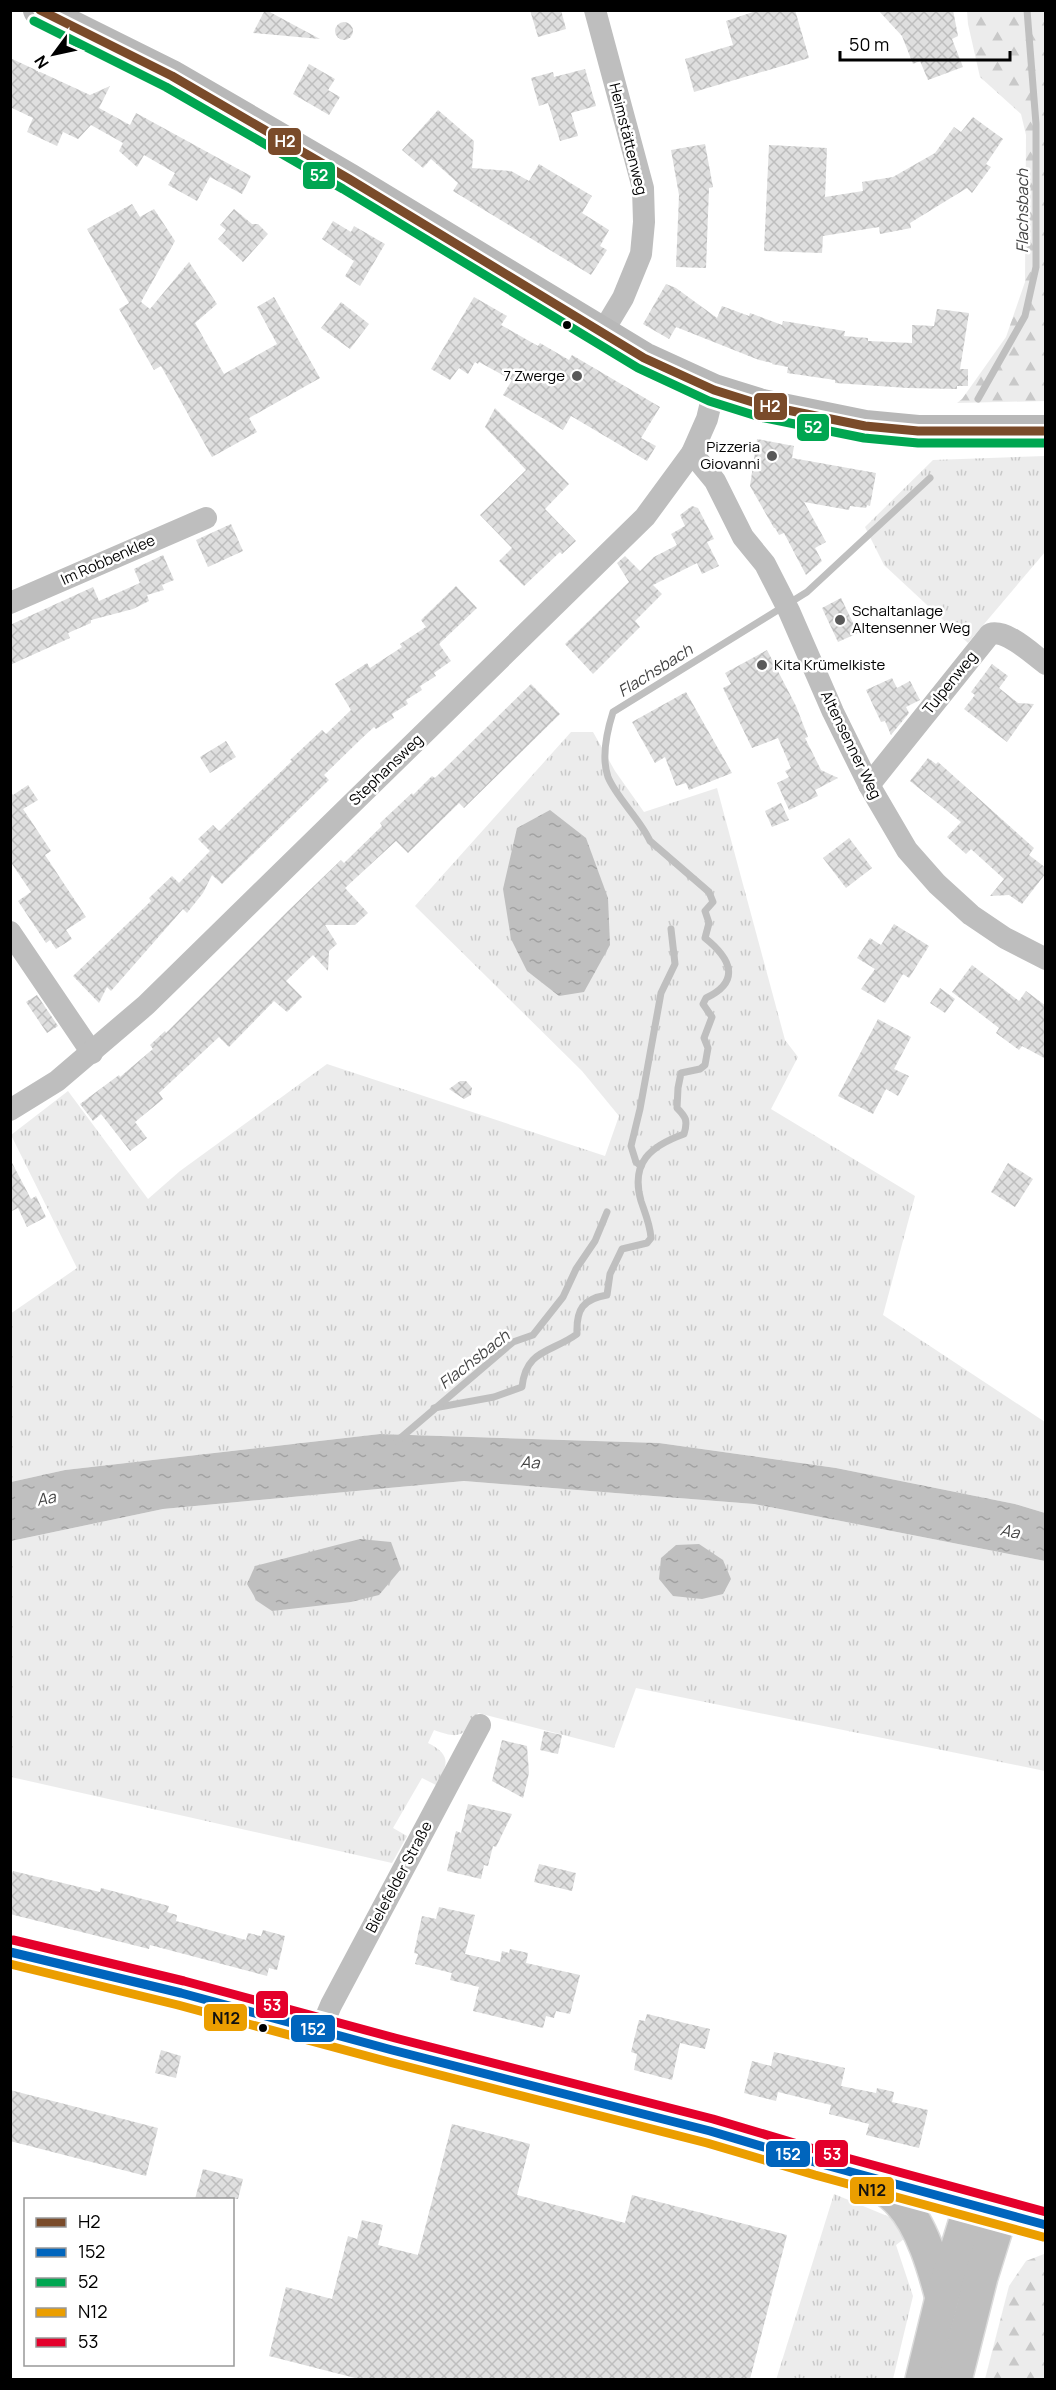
<svg xmlns="http://www.w3.org/2000/svg" width="1056" height="2390" font-family="Manrope,sans-serif">
<defs>
<pattern id="grass-tufts" width="24" height="20" patternUnits="userSpaceOnUse" patternTransform="scale(1.5)"><rect width="24" height="20" fill="#ececec"/><path d="M3 7l-1-3M5 7V3M7 7l1-3M15 17l-1-3M17 17v-4M19 17l1-3" fill="none" stroke="#c9c9c9"/></pattern>
<pattern id="forest-firs" width="22" height="20" patternUnits="userSpaceOnUse" patternTransform="scale(1.5)"><rect width="22" height="20" fill="#ececec"/><path d="M5 1l3.5 6h-7zM16 11l3.5 6h-7z" fill="#c9c9c9"/></pattern>
<pattern id="water-ripples" width="26" height="14" patternUnits="userSpaceOnUse" patternTransform="scale(1.5)"><rect width="26" height="14" fill="#bfbfbf"/><path d="M2 4q2-2 4 0t4 0M15 11q2-2 4 0t4 0" fill="none" stroke="#a2a2a2"/></pattern>
<pattern id="building-cross-hatch" width="8" height="8" patternUnits="userSpaceOnUse" patternTransform="scale(1.5)"><rect width="8" height="8" fill="#dfdfdf"/><path d="M0 0l8 8M0 8l8-8" fill="none" stroke="#bebebe"/></pattern>
</defs>
<rect width="100%" height="100%" fill="#fff"/>
<!-- grass -->
<g fill="url(#grass-tufts)">
<polygon points="1045,456 1045,552 968,643 884,565 865,527 933,460"/>
<polygon points="571,732 593,732 615,771 644,812 717,788 785,1040 798,1057 771,1109 915,1196 883,1315 1045,1422 1045,1513 1015,1504 836,1468 659,1443 380,1434 65,1470 11,1482 10,1314 77,1268 11,1135 68,1091 148,1199 180,1171 327,1064 605,1156 619,1116 582,1071 415,906"/>
<path d="M464 1481 754 1504 1045 1561V1771L636 1688 614 1748 478 1713C464 1736 461 1740 434 1730L428 1743C452 1755 448 1765 436 1785L422 1778 393 1828 407 1836 392 1863 11 1777V1541L163 1509Z"/>
<polygon points="834,2194 892,2218 908,2236 896,2245 913,2296 893,2379 776,2380"/>
</g>
<!-- forest -->
<g fill="url(#forest-firs)">
<polygon points="967,11 1045,11 1045,401 957,403 962,399 1006,337 1025,282 1026,135 1021,114 980,77 968,24"/>
<polygon points="1044,2254 1045,2379 985,2379 1009,2286 1026,2261"/>
</g>
<!-- water -->
<g fill="url(#water-ripples)">
<polygon points="550,810 586,838 608,898 610,945 584,992 559,996 527,971 511,939 503,889 517,828"/>
<polygon points="380,1434 659,1443 836,1468 1015,1504 1045,1513 1045,1561 754,1504 464,1481 163,1509 11,1541 11,1482 65,1470"/>
<polygon points="360,1539 391,1542 401,1569 379,1595 351,1602 272,1611 257,1601 247,1584 255,1566"/>
<polygon points="699,1544 723,1560 731,1579 723,1594 702,1599 673,1596 659,1579 661,1558 676,1545"/>
</g>
<g fill="none" stroke-linecap="round" stroke-linejoin="round">
<!-- stream -->
<g stroke="#bfbfbf" stroke-width="7">
<polyline points="978,399 1025,316 1036,267 1036,124 1027,10"/>
<polyline points="641,1166 636,1162 631,1146 640,1109 661,993 675,964 671,929"/>
<path d="M434 1408 494 1397 522 1387C526 1349 551 1353 577 1334 576 1309 583 1299 607 1295L610 1274 622 1249 647 1243 651 1238C650 1224 645 1213 641 1201 630 1162 651 1146 684 1134 688 1121 686 1117 677 1108L678 1088 681 1073 700 1069 705 1065 708 1048 704 1038 712 1017 703 1004 706 998C742 981 730 958 705 938L709 923 705 911 713 902 709 892 650 841C640 819 616 797 608 777 601 757 607 731 613 712L807 592 930 478"/>
<polyline points="397,1441 513,1342 533,1335 563,1297 576,1269 595,1241 607,1212"/>
</g>
</g>
<!-- building -->
<g fill="url(#building-cross-hatch)">
<polygon points="265,10 266,10 320,39 253,33"/>
<polygon points="530,10 561,10 566,29 538,37"/>
<polygon points="759,10 795,10 809,58 694,92 685,59 733,45 726,21"/>
<polygon points="878,10 953,10 958,36 952,39 963,67 928,80 920,61 913,64 902,36"/>
<circle cx="344" cy="31" r="9"/>
<polygon points="10,58 90,95 110,86 99,108 130,125 136,113 251,176 242,194 210,177 197,201 168,185 175,173 144,155 137,167 119,151 123,143 91,125 78,139 63,132 57,146 27,132 33,118 10,107"/>
<polygon points="309,64 335,79 328,90 340,97 329,115 293,94"/>
<polygon points="585,69 596,106 571,113 578,136 560,141 548,103 539,106 531,78 553,72 554,77"/>
<polygon points="438,110 474,141 472,168 511,171 529,181 539,164 592,196 582,213 609,230 600,246 607,250 591,275 453,191 458,183 431,159 423,168 402,150"/>
<polygon points="973,117 1003,139 986,164 991,167 972,193 967,188 910,223 911,228 880,234 879,227 823,236 822,253 764,251 769,145 827,148 825,197 863,191 862,182 893,177 935,153 954,127 961,132"/>
<polygon points="705,144 713,187 709,188 706,268 676,267 679,195 671,150"/>
<polygon points="132,204 140,217 154,209 175,241 141,302 150,309 189,262 217,304 195,323 224,374 277,344 257,307 274,297 320,378 249,418 257,432 212,457 161,366 154,370 119,309 129,303 87,229"/>
<polygon points="234,209 252,224 258,224 268,234 243,262 218,239 226,230 220,225"/>
<polygon points="333,221 351,232 354,226 385,244 360,286 345,276 354,261 322,239"/>
<polygon points="666,284 676,288 717,318 722,306 749,316 750,313 782,325 783,321 845,331 844,336 868,338 868,341 912,343 912,325 934,326 937,309 969,313 960,369 968,369 968,386 957,386 957,389 908,388 835,383 835,380 787,373 788,367 772,364 773,363 759,360 676,327 669,339 643,324"/>
<polygon points="474,297 507,316 501,325 538,346 540,343 569,360 572,355 660,407 641,438 656,446 647,461 571,416 563,430 503,395 512,380 479,362 478,364 475,362 468,374 459,368 450,380 431,369"/>
<polygon points="341,302 369,324 350,349 321,328"/>
<polygon points="495,408 569,484 545,509 576,541 562,554 560,552 524,586 499,561 512,548 480,515 526,470 485,427"/>
<polygon points="757,439 794,446 792,458 876,473 870,506 867,505 866,508 850,506 849,510 804,502 826,542 815,548 822,561 806,575 784,533 779,535 775,528 774,528 750,486"/>
<polygon points="692,506 698,508 714,539 707,542 719,566 702,574 697,563 653,585 662,594 635,621 640,627 593,674 565,644 629,582 617,563 625,556 640,571 654,557 677,545 671,534 685,526 680,515"/>
<polygon points="231,524 243,551 208,567 196,540"/>
<polygon points="163,555 174,580 162,585 164,590 147,595 149,601 133,609 91,620 91,623 68,633 70,638 10,665 10,625 93,587 99,601 140,583 134,569"/>
<polygon points="456,586 477,608 439,644 451,661 434,673 436,676 420,686 422,690 406,700 408,704 392,714 394,718 376,729 374,727 360,740 324,775 329,780 222,884 212,875 203,893 187,913 183,909 111,991 107,987 99,1003 73,976 151,901 149,898 172,876 179,883 210,851 198,839 213,825 219,831 292,761 290,760 322,730 326,734 351,710 335,684 367,663 370,668 402,647 400,644 426,627 421,620"/>
<polygon points="841,598 858,633 838,642 822,608"/>
<polygon points="767,650 796,706 808,737 805,738 821,770 838,778 815,790 818,796 789,810 777,783 789,777 785,771 791,768 778,738 752,748 723,688 731,684 725,673"/>
<polygon points="992,664 1008,676 999,688 1018,703 1034,704 1007,742 964,709 975,695 971,692"/>
<polygon points="892,678 897,688 910,681 920,700 906,707 909,713 891,735 885,721 881,722 866,690"/>
<polygon points="531,684 560,714 464,808 459,803 408,853 396,841 345,888 368,913 355,925 325,925 337,944 329,951 328,971 313,955 286,981 302,997 287,1012 274,1001 229,1047 219,1037 159,1093 163,1099 135,1122 147,1138 130,1151 101,1114 93,1121 80,1104 119,1075 120,1077 153,1049 150,1045 165,1031 166,1033 289,910 341,860 344,863 382,826 380,823 412,793 413,795 432,776 435,778"/>
<polygon points="686,692 732,773 689,790 686,783 676,786 665,757 655,763 632,722"/>
<polygon points="226,741 236,757 210,773 200,757"/>
<polygon points="928,758 936,764 938,762 1034,848 1029,855 1046,868 1046,873 1022,904 1009,895 990,896 1004,879 971,849 966,854 947,837 961,822 910,781"/>
<polygon points="28,785 38,800 23,809 51,851 45,855 86,917 66,930 72,939 56,949 50,940 46,943 18,901 31,892 10,861 10,791 13,795"/>
<polygon points="781,803 789,820 772,827 765,811"/>
<polygon points="849,838 872,868 846,888 823,858"/>
<polygon points="894,924 929,946 909,978 903,974 885,1003 861,989 875,969 857,958 870,938 881,945"/>
<polygon points="972,965 1019,1001 1026,991 1046,1006 1046,1059 1022,1046 1019,1050 996,1033 999,1028 952,992"/>
<polygon points="940,988 955,999 945,1013 930,1003"/>
<polygon points="37,995 58,1026 47,1033 26,1002"/>
<polygon points="878,1019 911,1037 894,1069 909,1076 898,1096 886,1089 873,1114 838,1096"/>
<polygon points="460,1081 466,1081 472,1088 471,1095 464,1099 449,1089"/>
<polygon points="10,1159 31,1199 36,1196 46,1217 27,1227 18,1208 10,1212"/>
<polygon points="1008,1163 1033,1179 1015,1207 991,1192"/>
<polygon points="544,1731 562,1735 558,1754 540,1750"/>
<polygon points="502,1740 527,1746 529,1773 523,1798 492,1781"/>
<polygon points="468,1804 512,1814 496,1847 493,1846 488,1866 484,1865 481,1879 447,1871 456,1831 461,1833"/>
<polygon points="539,1864 576,1873 572,1891 534,1882"/>
<polygon points="13,1871 100,1892 101,1888 169,1906 167,1912 177,1915 176,1921 246,1940 248,1933 261,1936 263,1930 285,1936 277,1970 269,1968 267,1976 150,1945 149,1949 10,1914 10,1882"/>
<polygon points="439,1907 475,1915 465,1954 500,1962 502,1951 509,1953 510,1949 528,1953 526,1963 580,1975 570,2014 556,2011 554,2018 546,2016 543,2028 473,2011 479,1987 450,1980 452,1973 415,1964 418,1954 414,1953 422,1916 436,1919"/>
<polygon points="647,2014 710,2029 705,2049 680,2043 672,2080 634,2070 637,2054 631,2052 639,2020 645,2021"/>
<polygon points="161,2050 181,2056 176,2078 155,2073"/>
<polygon points="774,2052 845,2068 841,2086 876,2093 877,2088 894,2092 892,2102 928,2110 919,2148 866,2135 869,2124 829,2114 831,2105 778,2092 776,2101 744,2093 752,2061 771,2066"/>
<polygon points="10,2090 158,2128 146,2176 10,2141"/>
<polygon points="452,2124 530,2144 517,2195 625,2223 632,2195 787,2235 750,2379 359,2379 269,2356 286,2287 332,2299 348,2236 357,2239 362,2220 383,2225 378,2245 418,2255"/>
<polygon points="203,2169 243,2179 238,2199 195,2199"/>
</g>
<g fill="none" stroke-linecap="round" stroke-linejoin="round">
<defs>
<polyline id="primary" points="975,2205 1046,2225"/>
<g id="highway">
<path d="M871 2178C880 2186 892 2193 900 2202 922 2226 934 2267 942 2298"/>
<polyline points="922,2380 942,2298 971,2204"/>
<polyline points="955,2380 981,2277 1001,2213"/>
</g>
</defs>
<!-- primary casing -->
<use href="#primary" stroke="#dbdbdb" stroke-width="36"/>
<!-- highway casing -->
<use href="#highway" stroke="#dbdbdb" stroke-width="36"/>
<!-- street -->
<g stroke="#bebebe" stroke-width="22">
<polyline points="595,10 643,188 644,222 641,254 623,298 602,333"/>
<polyline points="692,453 715,481 743,537 765,564 789,611 833,712 869,785 907,850 937,884 971,915 1005,938 1046,959"/>
<polyline points="10,603 206,518"/>
<path d="M869 785 990 634C1007 629 1032 654 1046 664"/>
<polyline points="10,932 92,1053"/>
<polyline points="10,1110 57,1081 146,1005 645,517 692,453 707,419 714,390"/>
<polyline points="320,2031 331,2005 480,1725"/>
</g>
<!-- secondary -->
<g stroke="#b8b8b8" stroke-width="32">
<polyline points="39,10 172,76 349,179 644,358 714,390 762,405 865,426 918,431 1046,431"/>
<polyline points="10,1952 181,1993 392,2050 710,2131 818,2163 971,2204"/>
</g>
<!-- primary -->
<use href="#primary" stroke="#bebebe" stroke-width="33"/>
<!-- highway -->
<use href="#highway" stroke="#bebebe" stroke-width="33"/>
<defs>
<polyline id="bus-1" points="40,10 172,76 349,179 644,358 714,390 762,405 865,426 918,431 1046,431"/>
<polyline id="bus-2" points="10,1952 181,1993 392,2050 710,2131 818,2163 1046,2225"/>
<polyline id="bus-3" points="34,21 166,87 343,189 638,368 709,401 760,417 864,438 918,443 1046,443"/>
<polyline id="bus-4" points="10,1964 178,2005 389,2062 707,2143 815,2175 1043,2237"/>
<polyline id="bus-5" points="13,1940 184,1981 395,2038 713,2119 821,2151 1046,2212"/>
</defs>
<!-- bus-1 casing -->
<use href="#bus-1" stroke="#fff" stroke-width="14"/>
<!-- bus-2 casing -->
<use href="#bus-2" stroke="#fff" stroke-width="14"/>
<!-- bus-3 casing -->
<use href="#bus-3" stroke="#fff" stroke-width="14"/>
<!-- bus-4 casing -->
<use href="#bus-4" stroke="#fff" stroke-width="14"/>
<!-- bus-5 casing -->
<use href="#bus-5" stroke="#fff" stroke-width="14"/>
<!-- bus-1 -->
<use href="#bus-1" stroke="#7a4b2a" stroke-width="9"/>
<!-- bus-2 -->
<use href="#bus-2" stroke="#0065bd" stroke-width="9"/>
<!-- bus-3 -->
<use href="#bus-3" stroke="#00a651" stroke-width="9"/>
<!-- bus-4 -->
<use href="#bus-4" stroke="#eb9e00" stroke-width="9"/>
<!-- bus-5 -->
<use href="#bus-5" stroke="#e4002b" stroke-width="9"/>
</g>
<!-- markers -->
<g fill="#000" stroke="#fff" stroke-width="2">
<circle cx="567" cy="325" r="5"/>
<circle cx="263" cy="2028" r="5"/>
</g>
<g fill="#595959" stroke="#fff" stroke-width="2">
<circle cx="577" cy="376" r="6"/>
<circle cx="772" cy="456" r="6"/>
<circle cx="840" cy="620" r="6"/>
<circle cx="762" cy="665" r="6"/>
</g>
<g text-anchor="middle" stroke-width="5" stroke-linejoin="round" paint-order="stroke">
<!-- street labels -->
<g font-size="15" fill="#000" stroke="#fff">
<text transform="translate(628 139) rotate(76)" y="5">Heimstättenweg</text>
<text transform="translate(108 560) rotate(-24)" y="5">Im Robbenklee</text>
<text transform="translate(950 683) rotate(-51)" y="5">Tulpenweg</text>
<text transform="translate(851 745) rotate(64)" y="5">Altensenner Weg</text>
<text transform="translate(386 770) rotate(-44)" y="5">Stephansweg</text>
<text transform="translate(399 1877) rotate(-62)" y="5">Bielefelder Straße</text>
</g>
<!-- poi labels -->
<g font-size="15" fill="#000" stroke="#fff" text-anchor="end">
<text x="565" y="381">7 Zwerge</text>
<text x="760" y="452">Pizzeria<tspan x="760" dy="17">Giovanni</tspan></text>
<text x="852" y="616" text-anchor="start">Schaltanlage<tspan x="852" dy="17">Altensenner Weg</tspan></text>
<text x="774" y="670" text-anchor="start">Kita Krümelkiste</text>
</g>
<!-- water labels -->
<g font-size="16" font-style="italic" fill="#444" stroke="#fff">
<text transform="translate(1022 211) rotate(-90)" y="6">Flachsbach</text>
<text transform="translate(655 670) rotate(-32)" y="6">Flachsbach</text>
<text transform="translate(474 1359) rotate(-38)" y="6">Flachsbach</text>
<text transform="translate(530 1462) rotate(4)" y="6">Aa</text>
<text transform="translate(46 1498) rotate(-11)" y="6">Aa</text>
<text transform="translate(1010 1531) rotate(11)" y="6">Aa</text>
</g>
</g>
<g stroke="#fff" stroke-width="2">
<rect x="267" y="127" width="35" height="29" rx="6" fill="#7a4b2a"/>
<rect x="302" y="161" width="34" height="29" rx="6" fill="#00a651"/>
<rect x="753" y="392" width="35" height="29" rx="6" fill="#7a4b2a"/>
<rect x="796" y="413" width="34" height="29" rx="6" fill="#00a651"/>
<rect x="255" y="1990" width="34" height="29" rx="6" fill="#e4002b"/>
<rect x="203" y="2003" width="45" height="29" rx="6" fill="#eb9e00"/>
<rect x="290" y="2014" width="46" height="29" rx="6" fill="#0065bd"/>
<rect x="814" y="2139" width="35" height="29" rx="6" fill="#e4002b"/>
<rect x="765" y="2140" width="46" height="28" rx="6" fill="#0065bd"/>
<rect x="849" y="2176" width="46" height="29" rx="6" fill="#eb9e00"/>
</g>
<g font-size="16" text-anchor="middle" font-weight="bold" fill="#fff">
<text x="285" y="147">H2</text>
<text x="319" y="181">52</text>
<text x="770" y="412">H2</text>
<text x="813" y="433">52</text>
<text x="272" y="2011">53</text>
<text x="313" y="2035">152</text>
<text x="832" y="2160">53</text>
<text x="788" y="2160">152</text>
</g>
<g font-size="16" text-anchor="middle" font-weight="bold" fill="#111">
<text x="226" y="2024">N12</text>
<text x="872" y="2196">N12</text>
</g>
<!-- border -->
<rect width="1056" height="2390" fill="none" stroke="#000000" stroke-width="24"/>
<!-- legend -->
<rect x="24" y="2198" width="210" height="168" fill="#ffffff" stroke="#999999" stroke-width="1.5"/>
<rect x="36" y="2218" width="30" height="9" fill="#7a4b2a" stroke="#999999" stroke-width="1.5"/>
<text x="78" y="2228" font-size="18" fill="#000000">H2</text>
<rect x="36" y="2248" width="30" height="9" fill="#0065bd" stroke="#999999" stroke-width="1.5"/>
<text x="78" y="2258" font-size="18" fill="#000000">152</text>
<rect x="36" y="2278" width="30" height="9" fill="#00a651" stroke="#999999" stroke-width="1.5"/>
<text x="78" y="2288" font-size="18" fill="#000000">52</text>
<rect x="36" y="2308" width="30" height="9" fill="#eb9e00" stroke="#999999" stroke-width="1.5"/>
<text x="78" y="2318" font-size="18" fill="#000000">N12</text>
<rect x="36" y="2338" width="30" height="9" fill="#e4002b" stroke="#999999" stroke-width="1.5"/>
<text x="78" y="2348" font-size="18" fill="#000000">53</text>
<!-- north arrow -->
<g transform="translate(54 54) rotate(237)" stroke="#ffffff" stroke-width="4.5" paint-order="stroke">
<path d="M0-4.5L10 22L0 15L-10 22Z" fill="#000000"/>
<text y="-9" font-size="16" font-weight="bold" text-anchor="middle" fill="#000000">N</text>
</g>
<!-- scale -->
<path d="M840 51v9h170v-9" fill="none" stroke="#000000" stroke-width="3"/>
<text x="849" y="51" font-size="18" fill="#000000" stroke="#ffffff" stroke-width="4.5" paint-order="stroke">50 m</text>
</svg>
